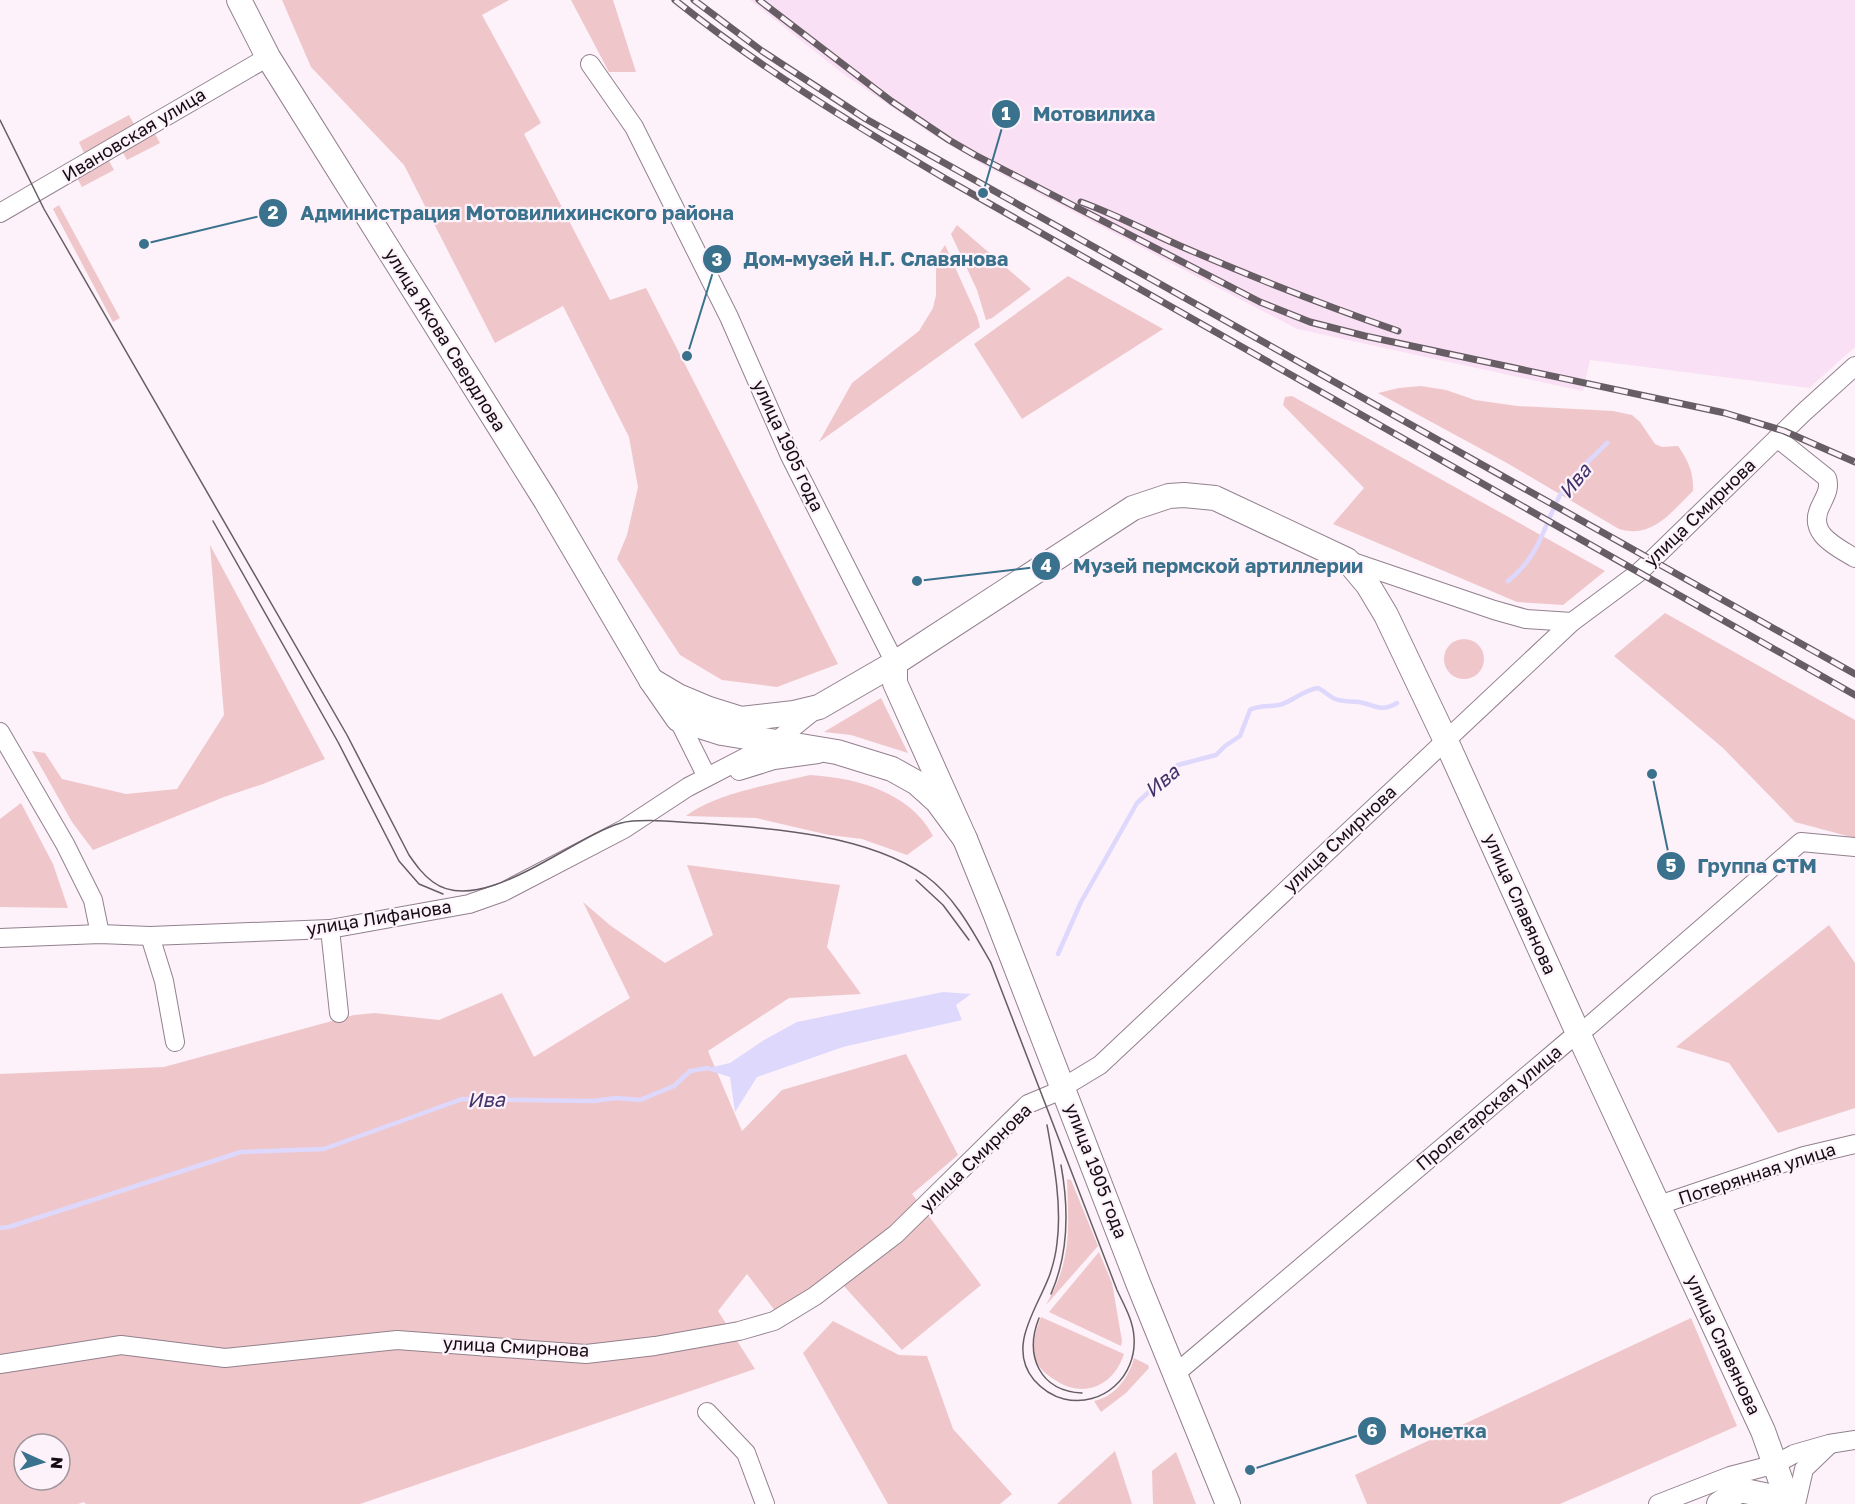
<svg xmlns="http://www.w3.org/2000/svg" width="1855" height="1504" font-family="'Golos Text',sans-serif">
<rect width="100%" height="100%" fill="#fdf1fa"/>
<!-- built -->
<polygon fill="#fae0f4" points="750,0 1855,0 1855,347 1809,388 1590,360 1583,391 1297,329 980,163 927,131 842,73"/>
<!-- green -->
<g fill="#efc7ca" fill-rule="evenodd">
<polygon points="282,0 509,0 482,15 541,123 524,134 610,300 646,288 838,664 777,687 722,680 680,655 617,559 627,535 638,487 629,437 563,306 495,343 404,165 311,67"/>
<polygon points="571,0 613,0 636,72 609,72"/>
<polygon points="129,115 135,126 84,153 79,142"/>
<polygon points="155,134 160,143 127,160 122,151"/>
<polygon points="109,161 114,170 82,187 77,178"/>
<polygon points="59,205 120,318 113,322 53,209"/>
<polygon points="957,225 1031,289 992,318 986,320 977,290 951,234"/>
<polygon points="945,245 977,316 980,327 819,442 852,383 919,331 933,308 936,295 936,259"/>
<polygon points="1068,276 1163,329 1022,419 974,344"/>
<path d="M1421 386 1446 390 1475 400 1517 406 1613 411 1632 415 1640 422 1655 444 1662 447 1678 446C1688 460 1694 473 1693 491 1671 512 1653 539 1619 529L1507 463 1378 393 1399 388Z"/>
<polygon points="1292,396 1605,571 1563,605 1517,602 1333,524 1364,488 1283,405 1285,397"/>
<polygon points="210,545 325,759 263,784 224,797 93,850 72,822 32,751 45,753 62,779 126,794 177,789 224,715"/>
<polygon points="1665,613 1855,720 1855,838 1795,822 1723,748 1614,656"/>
<circle cx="1464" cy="659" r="20"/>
<polygon points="881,698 908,753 851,735 824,732"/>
<path d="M810 775C857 778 910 792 933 836L907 855 862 839 829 835 756 818 686 816C716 793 773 784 810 775Z"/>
<polygon points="21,803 53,864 68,908 0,907 0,819"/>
<path d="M687 865 840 885 827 947 861 994 789 998 708 1051 742 1131 782 1090 906 1054 958 1155 912 1194 981 1285 902 1350 832 1273 776 1312 747 1274 718 1311 755 1369 360 1504H86L84 1502 78 1504H0V1074L164 1067 354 1015 375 1013 439 1020 502 993 534 1057 630 998 583 902 611 926 665 963 713 935ZM24 1444H60V1480H24Z"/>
<polygon points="1829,925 1855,963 1855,1108 1778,1133 1729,1063 1676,1047"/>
<path d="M1067 1179 1071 1180 1098 1246 1046 1305C1051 1295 1057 1285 1060 1275 1071 1244 1068 1211 1067 1179Z"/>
<polygon points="1099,1252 1112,1283 1122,1341 1121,1346 1049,1312"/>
<path d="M1041 1317 1124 1354C1113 1387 1082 1400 1052 1378 1044 1373 1038 1367 1035 1357 1032 1342 1036 1330 1041 1317Z"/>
<polygon points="1691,1318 1737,1426 1560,1504 1367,1504 1355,1475"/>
<polygon points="833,1321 899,1355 927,1356 953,1429 1012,1494 1000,1504 888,1504 803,1353"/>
<path d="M1134 1358 1148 1365 1149 1368 1126 1393 1101 1412 1094 1401C1114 1397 1129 1378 1134 1358Z"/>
<polygon points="1115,1451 1132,1504 1057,1504"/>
<polygon points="1176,1452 1196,1504 1153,1504 1152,1471"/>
</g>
<!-- water -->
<polygon fill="#ded8fd" points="943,992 971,994 956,1005 962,1020 843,1047 757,1077 735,1112 730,1077 704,1069 730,1063 764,1040 797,1022"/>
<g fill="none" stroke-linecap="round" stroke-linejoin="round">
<!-- stream -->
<g stroke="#ded8fd" stroke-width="4.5">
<path d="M1508 581C1540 555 1542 530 1560 495 1571 476 1591 459 1607 443"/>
<path d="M1058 954 1081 902 1137 803 1178 765 1216 755 1225 746 1240 736 1250 710C1259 705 1269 707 1279 705 1293 702 1302 690 1318 688 1324 691 1329 696 1335 699 1343 702 1350 701 1359 702 1376 705 1380 713 1397 703"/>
<polyline points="0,1228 9,1227 241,1152 324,1149 462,1099 593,1101 616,1098 640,1100 674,1086 690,1071 708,1068"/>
</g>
<defs>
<g id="minor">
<polyline points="590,64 634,127 729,317 790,456 895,663"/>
<polyline points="0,213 268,57"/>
<path d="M1777 438 1827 478C1830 488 1826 495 1821 505 1806 533 1835 546 1855 558"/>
<polyline points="1347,560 1494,610 1526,619 1572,622"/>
<polyline points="678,719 707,777"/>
<polyline points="0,732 65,844 93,900 100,934"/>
<polyline points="739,771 774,760 818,754"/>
<polyline points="330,929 339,1013"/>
<polyline points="150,936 164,981 175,1042"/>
<polyline points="0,938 100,934 150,936 330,929 469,904 503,892 624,829 688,787 775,742 816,709"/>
<polyline points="1659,1205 1804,1156 1855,1144"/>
<polyline points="0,1364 121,1345 225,1358 397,1340 586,1354 655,1346 739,1331 774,1321 815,1296 896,1234 1028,1104 1052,1094 1100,1065 1572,622 1638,573 1652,560 1803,413 1855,366"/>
<polyline points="1175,1374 1568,1041 1589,1026 1801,842 1855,847"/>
<polyline points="707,1412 746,1453 765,1504"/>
<polyline points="1658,1504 1730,1476 1776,1464 1794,1454 1829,1444 1855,1440"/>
<polyline points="1796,1504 1804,1469 1829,1445"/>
</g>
<g id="major">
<polyline points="239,0 268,57 546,501 651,680 678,719 722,733 837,752 892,769 917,783 937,801 965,839"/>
<polyline points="895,663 895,683 965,839 995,913 1138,1283 1228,1504"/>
<polyline points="651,680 678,696 709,709 741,719 794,713 819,707 895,663 1133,508 1169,496 1184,495 1215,498 1347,560 1368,585 1386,615 1446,741 1578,1033 1763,1431 1789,1504"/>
<polyline points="1719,1504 1740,1490 1769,1496 1780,1504"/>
</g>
</defs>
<!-- minor casing -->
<use href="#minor" stroke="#92808e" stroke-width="20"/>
<!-- major casing -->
<use href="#major" stroke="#92808e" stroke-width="26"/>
<!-- minor -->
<use href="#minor" stroke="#fff" stroke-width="18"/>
<!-- major -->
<use href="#major" stroke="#fff" stroke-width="24"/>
<!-- tram -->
<g stroke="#665e64" stroke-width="1.5">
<path d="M0 120 44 209 347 735 409 855C416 865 423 875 433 882 481 918 572 837 621 823 640 818 677 822 698 823 769 828 866 834 926 876 956 898 973 932 991 963L1117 1290C1124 1305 1133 1320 1134 1337 1137 1376 1103 1408 1064 1399 1052 1396 1042 1389 1034 1380 1006 1346 1038 1308 1050 1274 1053 1265 1056 1253 1057 1243 1062 1205 1054 1163 1047 1125"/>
<polyline points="213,521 338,742 399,861 419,884 443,894"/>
<polyline points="916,880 943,905 969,940"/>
<path d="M1051 1294C1069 1253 1069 1209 1061 1165"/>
<path d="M1039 1318C1024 1356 1040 1391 1082 1393"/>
</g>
<defs>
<g id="rail">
<path d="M675 0C760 68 853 124 946 179L1855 695"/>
<polyline points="694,0 762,51 866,119 1855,674"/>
<polyline points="759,0 891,101 949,140 975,155 1260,302 1310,322 1365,336 1725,413 1784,431 1855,462"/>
<path d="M1081 202C1117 215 1150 233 1185 248 1255 278 1326 306 1398 331"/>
</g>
</defs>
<!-- rail casing -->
<use href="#rail" stroke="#665e64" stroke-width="7"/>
<!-- rail -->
<use href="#rail" stroke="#fdf1fa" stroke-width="4.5" stroke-dasharray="14" stroke-linecap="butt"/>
</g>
<g text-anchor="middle" stroke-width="4.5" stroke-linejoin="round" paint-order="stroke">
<!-- street labels -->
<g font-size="18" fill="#140d12" stroke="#fdf1fa">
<text transform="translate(134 135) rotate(-31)" y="6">Ивановская улица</text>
<text transform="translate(445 340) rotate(58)" y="6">улица Якова Свердлова</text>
<text transform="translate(788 446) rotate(65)" y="6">улица 1905 года</text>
<text transform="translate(1700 513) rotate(-44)" y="6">улица Смирнова</text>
<text transform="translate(1340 839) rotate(-43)" y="6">улица Смирнова</text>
<text transform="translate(1520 904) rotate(66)" y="6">улица Славянова</text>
<text transform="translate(379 918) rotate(-9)" y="6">улица Лифанова</text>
<text transform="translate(1489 1108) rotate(-40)" y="6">Пролетарская улица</text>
<text transform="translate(976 1158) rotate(-44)" y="6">улица Смирнова</text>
<text transform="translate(1096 1171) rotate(69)" y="6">улица 1905 года</text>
<text transform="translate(1757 1174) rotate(-18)" y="6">Потерянная улица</text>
<text transform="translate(1723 1345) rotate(65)" y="6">улица Славянова</text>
<text transform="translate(516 1347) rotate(3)" y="6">улица Смирнова</text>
</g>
<!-- water labels -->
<g font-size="20" font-style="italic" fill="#40326a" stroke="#fdf1fa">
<text transform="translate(1575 481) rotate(-51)" y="7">Ива</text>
<text transform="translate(1162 781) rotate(-40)" y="7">Ива</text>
<text transform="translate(486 1100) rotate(-1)" y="7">Ива</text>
</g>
</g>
<!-- callouts -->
<path fill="none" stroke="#3a718c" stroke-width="2" d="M983 193L1006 114M144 244L273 213M687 356L717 259M917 581L1046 566M1652 774L1671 866M1250 1470L1372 1431"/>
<g fill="#3a718c" stroke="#fdf1fa" stroke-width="2">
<circle cx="983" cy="193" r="6"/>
<circle cx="144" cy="244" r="6"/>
<circle cx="687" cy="356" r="6"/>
<circle cx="917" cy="581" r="6"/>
<circle cx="1652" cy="774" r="6"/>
<circle cx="1250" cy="1470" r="6"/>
<circle cx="1006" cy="114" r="15"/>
<circle cx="273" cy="213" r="15"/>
<circle cx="717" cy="259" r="15"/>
<circle cx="1046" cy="566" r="15"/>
<circle cx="1671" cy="866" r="15"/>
<circle cx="1372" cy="1431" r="15"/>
</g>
<g font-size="18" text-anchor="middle" font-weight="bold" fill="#fff">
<text x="1006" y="120">1</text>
<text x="273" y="219">2</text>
<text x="717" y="266">3</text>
<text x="1046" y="572">4</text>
<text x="1671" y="872">5</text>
<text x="1372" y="1437">6</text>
</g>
<g font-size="20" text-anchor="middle" font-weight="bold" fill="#3a718c" stroke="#fdf1fa" stroke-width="4.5" stroke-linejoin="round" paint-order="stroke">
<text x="1094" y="121">Мотовилиха</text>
<text x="517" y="220">Администрация Мотовилихинского района</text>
<text x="876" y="266">Дом-музей Н.Г. Славянова</text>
<text x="1218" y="573">Музей пермской артиллерии</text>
<text x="1757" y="873">Группа СТМ</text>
<text x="1443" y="1438">Монетка</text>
</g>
<!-- north arrow -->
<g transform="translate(42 1462) rotate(94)"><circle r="28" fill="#fdf1fa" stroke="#a0969d" stroke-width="1.5"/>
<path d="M0-4.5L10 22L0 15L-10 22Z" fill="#3a718c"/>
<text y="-9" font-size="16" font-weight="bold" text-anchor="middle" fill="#140d12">N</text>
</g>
</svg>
